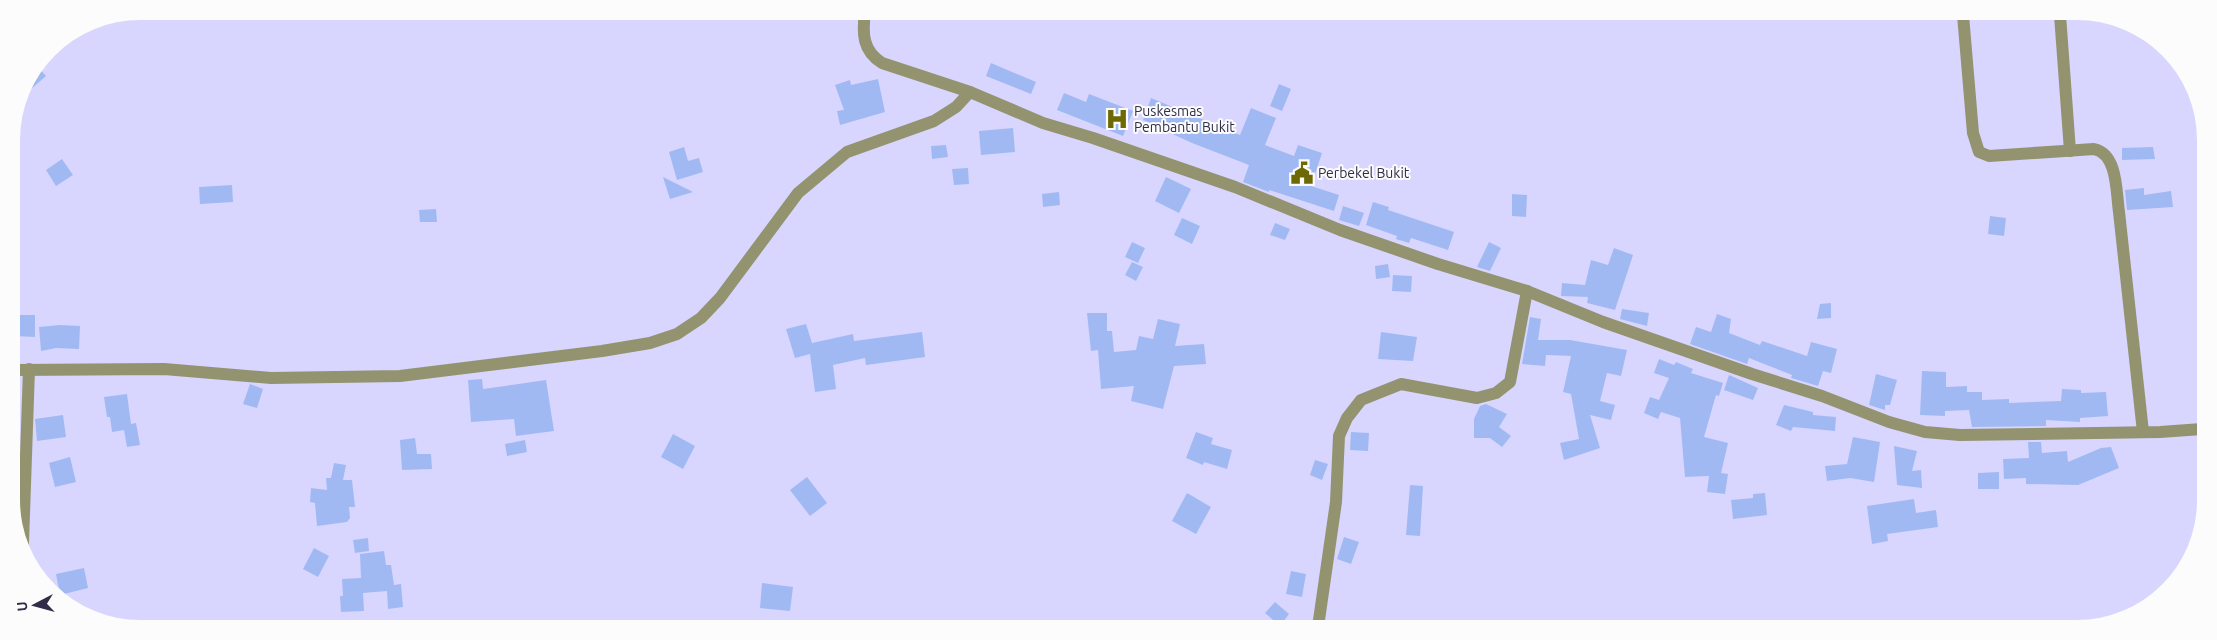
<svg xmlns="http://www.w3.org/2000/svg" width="2217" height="640" font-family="Ubuntu,sans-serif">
<rect width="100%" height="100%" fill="#d8d6ff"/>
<!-- building -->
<g fill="#a1b9f3">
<polygon points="991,63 1036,82 1031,94 986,76"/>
<polygon points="37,66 46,76 21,98 24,83"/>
<polygon points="878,79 885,112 840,125 837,111 844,110 835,85 850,80 851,85"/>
<polygon points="1279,84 1291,89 1282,111 1270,106"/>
<polygon points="1064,93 1086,102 1089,94 1133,111 1123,136 1057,110"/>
<polygon points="1151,98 1240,135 1251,108 1276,118 1265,145 1294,156 1298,145 1322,153 1311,186 1339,195 1334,211 1269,190 1269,192 1243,182 1249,165 1192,143 1166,131 1167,129 1143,120"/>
<polygon points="1013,128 1015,152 981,155 979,131"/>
<polygon points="946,145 948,157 932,159 931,146"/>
<polygon points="684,147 688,161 699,158 703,172 677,180 669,152"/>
<polygon points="2153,147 2155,159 2122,160 2122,148"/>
<polygon points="62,159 73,175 56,186 46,170"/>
<polygon points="968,168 969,184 954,185 952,169"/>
<polygon points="663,177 693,192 670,199"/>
<polygon points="1166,177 1191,189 1179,213 1155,201"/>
<polygon points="232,185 233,202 200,204 199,187"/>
<polygon points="2144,188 2144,195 2171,191 2173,207 2127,210 2125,190"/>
<polygon points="1059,192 1060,205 1043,207 1042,194"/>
<polygon points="1512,194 1527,195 1526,217 1512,216"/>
<polygon points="1373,202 1389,207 1388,210 1454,232 1448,250 1411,238 1409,243 1396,239 1397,236 1366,225"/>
<polygon points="1343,206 1364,213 1359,226 1339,220"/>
<polygon points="436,209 437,222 420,222 419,210"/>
<polygon points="1990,216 2006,218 2004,236 1988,234"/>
<polygon points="1182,218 1200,226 1192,244 1174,235"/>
<polygon points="1275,223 1290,229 1285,240 1270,235"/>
<polygon points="1132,242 1145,248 1138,263 1125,257"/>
<polygon points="1489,242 1501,248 1490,271 1477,267"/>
<polygon points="1614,248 1633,255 1615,310 1587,303 1588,297 1561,296 1562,283 1585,285 1591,260 1608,265"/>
<polygon points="1132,262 1143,267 1136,281 1125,275"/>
<polygon points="1388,264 1390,277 1376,279 1375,266"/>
<polygon points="1393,275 1412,276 1411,292 1392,291"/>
<polygon points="1831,303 1831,318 1817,319 1820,304"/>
<polygon points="1622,309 1649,313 1647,326 1620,319"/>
<polygon points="1087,313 1107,313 1107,331 1112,331 1114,352 1136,350 1139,336 1153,339 1158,319 1180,324 1175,346 1204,344 1206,364 1174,366 1163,409 1131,401 1134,386 1101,389 1098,350 1091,351"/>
<polygon points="1717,314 1731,319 1729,333 1760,345 1762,341 1807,356 1811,342 1837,349 1831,373 1823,371 1818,386 1791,378 1792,375 1749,358 1747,364 1690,344 1696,327 1711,332"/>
<polygon points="13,315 35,315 35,337 13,336"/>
<polygon points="1530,317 1541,319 1538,340 1570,340 1627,350 1621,376 1607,373 1600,401 1615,405 1611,420 1590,415 1600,448 1564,460 1560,443 1579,439 1571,394 1563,392 1571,356 1546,355 1545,366 1522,364"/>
<polygon points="806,324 812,343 853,334 854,341 922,332 925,357 866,365 865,358 833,365 836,389 815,392 810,354 795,358 786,329"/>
<polygon points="60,325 80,326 79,349 56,348 41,351 39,327"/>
<polygon points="1381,332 1417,337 1413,361 1378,359"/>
<polygon points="1659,359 1674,365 1676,362 1693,369 1691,373 1723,383 1719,396 1716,395 1704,437 1728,443 1721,473 1728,474 1725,494 1707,492 1709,476 1685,477 1680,418 1661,412 1658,419 1644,413 1650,397 1659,400 1669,378 1654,373"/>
<polygon points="1922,371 1946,372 1946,387 1967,386 1967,392 1982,392 1982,400 2009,399 2009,403 2061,401 2062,389 2081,390 2081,393 2106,392 2108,416 2080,418 2080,422 2046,420 2046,426 1972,427 1969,410 1945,411 1945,416 1920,415"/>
<polygon points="1876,374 1897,380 1890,405 1885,405 1885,410 1869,405"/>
<polygon points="1729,375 1758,388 1753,400 1724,390"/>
<polygon points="482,379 483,389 546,380 554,431 516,436 514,419 471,422 468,380"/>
<polygon points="250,384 263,389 257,408 243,404"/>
<polygon points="127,394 131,424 136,423 140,445 127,447 124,430 112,432 110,417 107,417 104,397"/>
<polygon points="1486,404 1507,414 1499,427 1511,436 1502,447 1490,438 1474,438 1474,419 1480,406"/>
<polygon points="1784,405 1813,412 1813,415 1836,417 1835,431 1793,427 1791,431 1776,425"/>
<polygon points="63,415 66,437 37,441 35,419"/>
<polygon points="1196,432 1213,438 1211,444 1232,450 1227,469 1204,462 1203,465 1186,458"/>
<polygon points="1351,432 1369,433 1368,451 1350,450"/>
<polygon points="673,434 695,446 683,469 661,457"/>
<polygon points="1853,437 1880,442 1874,482 1850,478 1827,481 1825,466 1847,464"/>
<polygon points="415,438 417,454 431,454 432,469 402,470 400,440"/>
<polygon points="525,440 527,452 507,456 505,444"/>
<polygon points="2028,442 2041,442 2042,453 2067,451 2068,462 2101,448 2111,447 2119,468 2078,485 2026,484 2026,478 2004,479 2003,459 2029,458"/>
<polygon points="1894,446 1917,451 1912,471 1921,470 1922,488 1897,485"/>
<polygon points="70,457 76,482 55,487 49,463"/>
<polygon points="1315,460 1328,464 1322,480 1310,475"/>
<polygon points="334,463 346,465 343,480 352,480 355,507 349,507 350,518 347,522 317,526 315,503 310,502 311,488 327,490 326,478 331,478"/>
<polygon points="1999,472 1999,489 1978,489 1978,473"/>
<polygon points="807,477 827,503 810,516 790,490"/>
<polygon points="1410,485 1423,486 1420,536 1406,535"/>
<polygon points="1187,493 1211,507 1196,534 1172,521"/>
<polygon points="1765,493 1767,515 1733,519 1731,500 1753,498 1753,494"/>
<polygon points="1914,499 1916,513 1936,510 1938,527 1887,534 1888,541 1872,544 1867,506"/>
<polygon points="1344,537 1359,542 1351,564 1337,559"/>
<polygon points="368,538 369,551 355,553 353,540"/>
<polygon points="314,548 329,556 318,577 303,569"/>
<polygon points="384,551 386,565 391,565 394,585 401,584 403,607 388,609 387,591 363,593 364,611 341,612 340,596 343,596 342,579 361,578 360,554"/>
<polygon points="84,568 88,588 60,595 56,574"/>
<polygon points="1291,571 1306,574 1302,597 1286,594"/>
<polygon points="762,583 793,587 790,611 760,608"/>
<polygon points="1275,602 1289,614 1280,626 1265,613"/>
</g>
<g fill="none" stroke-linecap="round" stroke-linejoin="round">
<!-- street -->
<g stroke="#949370" stroke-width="12">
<path d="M865 13C862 34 863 51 882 63L970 92 1043 123 1093 138 1235 187 1340 230 1438 264 1527 291 1603 322 1752 374 1822 396 1889 422 1925 432 1960 435 2160 432 2202 429"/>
<path d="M1963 15 1973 133 1979 152 1989 156 2094 149C2118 154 2116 192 2119 212L2143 432"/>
<polyline points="2060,15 2070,151"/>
<polyline points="13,370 164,369 271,378 400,376 602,351 650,343 677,334 701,318 720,298 798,193 847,152 934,121 956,107 970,92"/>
<polyline points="23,543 29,369"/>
<polyline points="1318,627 1336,502 1339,436 1347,418 1361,400 1401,384 1477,398 1496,393 1510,382 1527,291"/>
</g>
</g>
<!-- icons -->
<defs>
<symbol id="hospital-bare" viewBox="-9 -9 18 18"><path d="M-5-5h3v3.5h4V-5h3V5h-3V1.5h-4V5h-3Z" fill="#6d6904" stroke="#fcfcfc" stroke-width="2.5" paint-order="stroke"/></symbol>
<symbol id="civic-bare" viewBox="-9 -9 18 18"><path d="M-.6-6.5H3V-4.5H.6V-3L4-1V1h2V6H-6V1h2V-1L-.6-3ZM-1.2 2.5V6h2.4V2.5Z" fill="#6d6904" stroke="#fcfcfc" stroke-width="2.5" paint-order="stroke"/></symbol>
</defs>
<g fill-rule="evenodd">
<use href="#hospital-bare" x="1101" y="103" width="32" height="32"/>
<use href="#civic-bare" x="1286" y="157" width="32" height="32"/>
</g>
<g text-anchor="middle" stroke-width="4" stroke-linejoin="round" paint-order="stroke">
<!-- poi labels -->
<g font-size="14" fill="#2f2d47" stroke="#fcfcfc" text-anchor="start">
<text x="1134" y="116">Puskesmas<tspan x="1134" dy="16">Pembantu Bukit</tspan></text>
<text x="1318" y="178">Perbekel Bukit</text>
</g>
</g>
<!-- crop -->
<path d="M0 0H2217V640H0ZM140 20H2077A120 120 0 0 1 2197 140V500A120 120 0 0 1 2077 620H140A120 120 0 0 1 20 500V140A120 120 0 0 1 140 20Z" fill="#fcfcfc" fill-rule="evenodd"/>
<!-- north arrow -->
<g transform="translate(35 605) rotate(264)" stroke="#fcfcfc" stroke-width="4" paint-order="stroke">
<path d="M0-4L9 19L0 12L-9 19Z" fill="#2f2d47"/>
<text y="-8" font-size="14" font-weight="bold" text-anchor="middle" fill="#2f2d47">U</text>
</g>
</svg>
